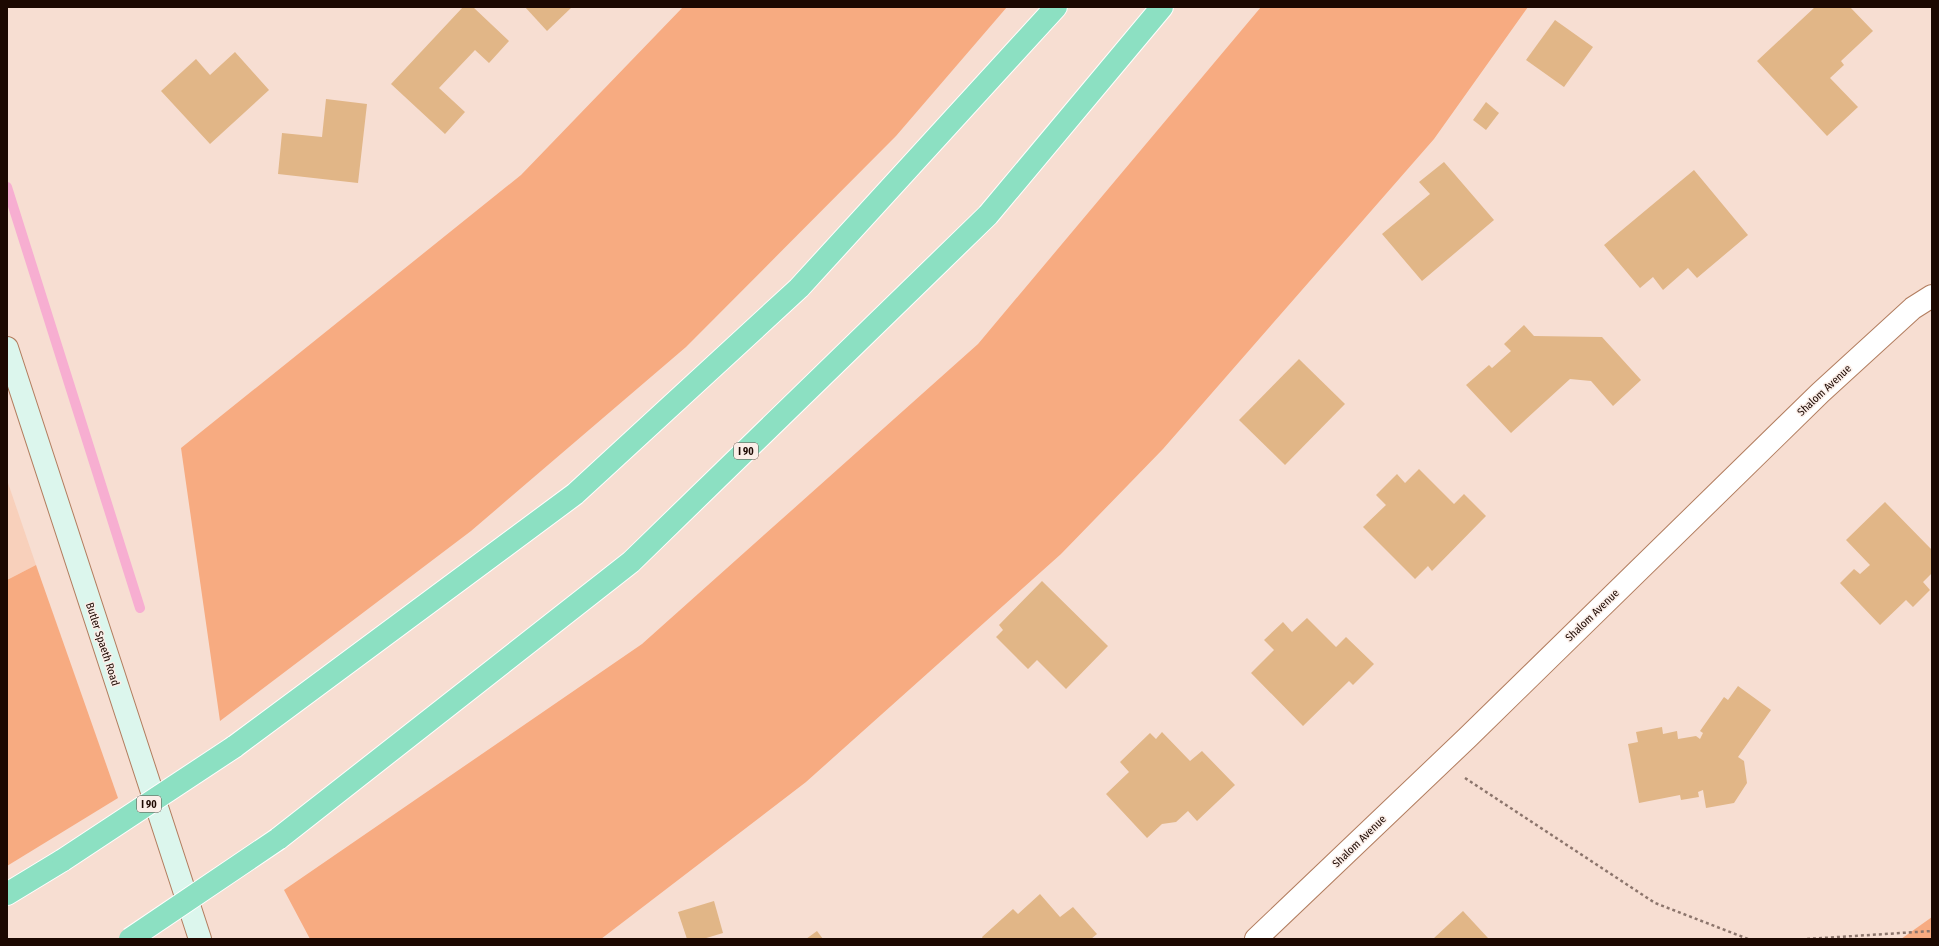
<svg xmlns="http://www.w3.org/2000/svg" width="1939" height="946" font-family="'Fira Sans Condensed',sans-serif">
<rect width="100%" height="100%" fill="#f7ded2"/>
<!-- built -->
<polygon fill="#f8d0bb" points="7,480 36,565 7,580"/>
<!-- green -->
<g fill="#f7ab81">
<polygon points="683,7 1007,7 896,136 686,347 471,531 220,721 181,448 521,175"/>
<polygon points="1261,7 1528,7 1434,139 1163,449 1061,554 806,782 601,939 310,939 284,890 642,644 978,344"/>
<polygon points="36,565 118,798 7,866 7,580"/>
<polygon points="1932,917 1932,939 1901,939"/>
</g>
<g fill="none" stroke-linecap="round" stroke-linejoin="round">
<!-- stream -->
<polyline stroke="#f7aed1" stroke-width="10" points="7,187 140,608"/>
</g>
<!-- building -->
<g fill="#e1b687">
<polygon points="463,7 473,7 509,41 489,63 475,50 439,88 465,112 445,134 391,84"/>
<polygon points="525,7 572,7 547,31"/>
<polygon points="1815,7 1850,7 1873,31 1841,61 1844,65 1830,78 1858,107 1827,136 1757,61"/>
<polygon points="1555,20 1593,47 1564,87 1526,60"/>
<polygon points="235,52 269,90 210,144 161,91 196,59 210,75"/>
<polygon points="326,99 367,104 358,183 278,174 282,133 322,137"/>
<polygon points="1486,102 1499,113 1486,130 1473,120"/>
<polygon points="1444,162 1494,220 1422,281 1382,234 1430,194 1419,182"/>
<polygon points="1694,170 1748,235 1697,278 1688,268 1663,290 1653,277 1640,288 1604,245"/>
<polygon points="1524,325 1534,336 1602,337 1641,380 1613,406 1591,381 1570,379 1511,433 1466,385 1489,365 1492,368 1511,351 1504,344"/>
<polygon points="1299,359 1345,404 1285,465 1239,420"/>
<polygon points="1419,469 1454,504 1464,494 1486,516 1432,571 1428,566 1415,579 1363,527 1386,505 1376,495 1397,474 1405,483"/>
<polygon points="1885,502 1932,550 1932,573 1923,582 1930,590 1913,607 1906,600 1880,625 1840,583 1854,569 1860,574 1870,565 1846,540"/>
<polygon points="1042,581 1108,646 1066,689 1037,660 1028,669 996,637 1003,630 999,625"/>
<polygon points="1307,618 1336,647 1346,637 1374,664 1353,685 1349,681 1303,726 1251,673 1274,650 1264,640 1283,622 1292,632"/>
<polygon points="1738,686 1771,710 1738,757 1744,761 1747,783 1734,803 1706,808 1703,790 1698,792 1699,797 1681,800 1680,795 1639,803 1628,744 1638,742 1636,732 1662,727 1663,734 1677,731 1678,739 1696,736 1700,739 1703,733 1700,731 1724,697 1728,700"/>
<polygon points="1162,732 1190,761 1202,751 1235,785 1197,821 1188,811 1176,822 1162,824 1147,838 1106,794 1129,772 1120,762 1150,733 1156,739"/>
<polygon points="1040,894 1060,917 1073,907 1097,934 1091,939 983,939 982,937 1013,909 1018,914"/>
<polygon points="714,901 723,933 703,939 687,939 678,912"/>
<polygon points="1463,911 1488,938 1487,939 1433,939"/>
<polygon points="817,931 823,939 806,939"/>
</g>
<g fill="none" stroke-linecap="round" stroke-linejoin="round">
<defs>
<polyline id="minor" points="1256,939 1467,738 1820,393 1913,308 1932,296"/>
<polyline id="secondary" points="7,348 200,939"/>
<g id="motorway">
<polyline points="234,747 575,494 799,288 1056,7"/>
<polyline points="278,839 631,562 988,215 1162,7"/>
<polyline points="7,894 63,860"/>
</g>
</defs>
<!-- minor casing -->
<use href="#minor" stroke="#b27d5f" stroke-width="24"/>
<!-- secondary casing -->
<use href="#secondary" stroke="#b27d5f" stroke-width="24"/>
<!-- motorway casing -->
<use href="#motorway" stroke="#fff" stroke-width="24"/>
<!-- path -->
<g stroke="#8c756c" stroke-width="2.5" stroke-dasharray="3 3" stroke-linecap="butt">
<polyline points="1465,778 1655,903 1748,939"/>
<polyline points="1807,939 1932,931"/>
</g>
<!-- minor -->
<use href="#minor" stroke="#fff" stroke-width="22"/>
<!-- secondary -->
<use href="#secondary" stroke="#dcf6ed" stroke-width="22"/>
<!-- motorway -->
<use href="#motorway" stroke="#8ce0c2" stroke-width="22"/>
<defs>
<g id="motorway-bridge">
<polyline points="63,860 234,747"/>
<polyline points="130,939 278,839"/>
</g>
</defs>
<!-- motorway-bridge casing -->
<use href="#motorway-bridge" stroke="#fff" stroke-width="24" stroke-linecap="butt"/>
<!-- motorway-bridge -->
<use href="#motorway-bridge" stroke="#8ce0c2" stroke-width="22"/>
</g>
<g text-anchor="middle" stroke-width="3" stroke-linejoin="round" paint-order="stroke">
<!-- shield labels -->
<g fill="#fbeee8" stroke="#5f4d46" stroke-width="1">
<rect x="734" y="443" width="24" height="16" rx="3"/>
<rect x="137" y="796" width="24" height="16" rx="3"/>
</g>
<g font-size="10" font-weight="bold" fill="#1c0801">
<text x="746" y="455">I 90</text>
<text x="149" y="808">I 90</text>
</g>
<!-- street labels -->
<g font-size="11" fill="#1c0801" stroke="#fbeee8">
<text transform="translate(1824 390) rotate(-43)" y="4">Shalom Avenue</text>
<text transform="translate(1592 615) rotate(-44)" y="4">Shalom Avenue</text>
<text transform="translate(103 644) rotate(72)" y="4">Butler Spaeth Road</text>
<text transform="translate(1359 841) rotate(-44)" y="4">Shalom Avenue</text>
</g>
</g>
<!-- border -->
<rect width="1939" height="946" fill="none" stroke="#1c0801" stroke-width="16"/>
</svg>
